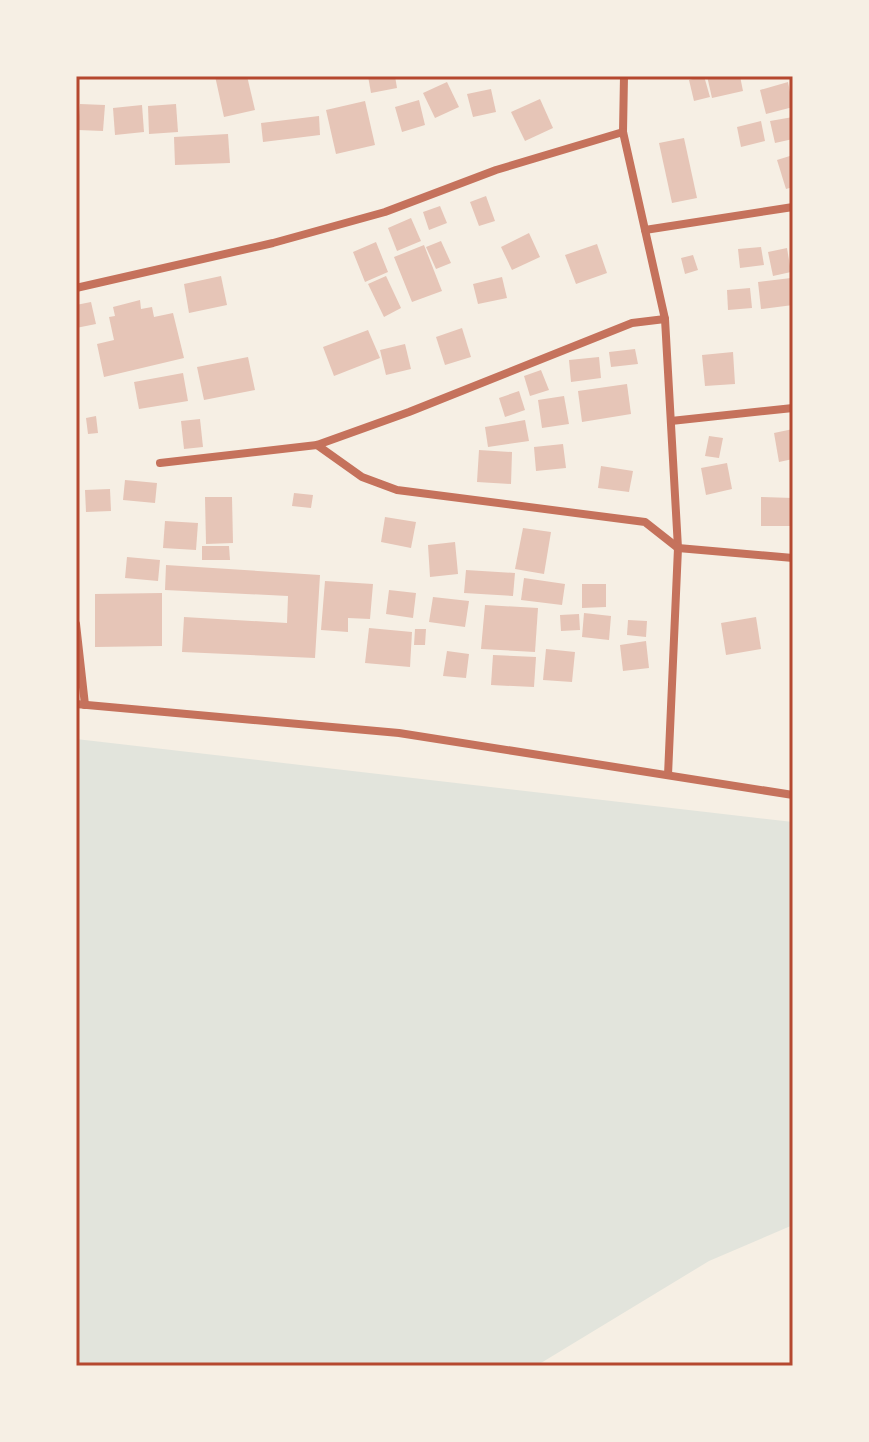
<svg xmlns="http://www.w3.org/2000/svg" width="869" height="1442" font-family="Figtree,sans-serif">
<rect width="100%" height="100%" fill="#f6efe4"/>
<!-- green -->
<polygon fill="#e2e4dc" points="76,739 793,822 793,1225 709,1261 536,1366 76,1366"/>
<!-- building -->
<g fill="#e6c5b7">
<polygon points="215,76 247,76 255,110 224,117"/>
<polygon points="368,76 395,76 397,88 371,93"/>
<polygon points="704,76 710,97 694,101 689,80"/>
<polygon points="707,76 740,76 743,91 712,98"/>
<polygon points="447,82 459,107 435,118 423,93"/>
<polygon points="788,82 793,107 766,114 760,90"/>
<polygon points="491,89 496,112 473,117 467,94"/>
<polygon points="540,99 553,128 525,141 511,112"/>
<polygon points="419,100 425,125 402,132 395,107"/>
<polygon points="365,101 375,145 336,154 326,110"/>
<polygon points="80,104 105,105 103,131 78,130"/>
<polygon points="176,104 178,132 149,134 148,106"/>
<polygon points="142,105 144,132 115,135 113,108"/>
<polygon points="319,116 320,135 263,142 261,123"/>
<polygon points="793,117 793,139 775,143 770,121"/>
<polygon points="761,121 765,141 741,147 737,127"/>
<polygon points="228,134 230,163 175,165 174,137"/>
<polygon points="684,138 697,198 672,203 659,143"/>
<polygon points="793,155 793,187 786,189 777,160"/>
<polygon points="486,196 495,221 479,226 470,202"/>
<polygon points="440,206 447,223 429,230 423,212"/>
<polygon points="411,218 421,241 397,251 388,228"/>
<polygon points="529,233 540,257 512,270 501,247"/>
<polygon points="441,241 451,263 436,269 426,247"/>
<polygon points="376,242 388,272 365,282 353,252"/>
<polygon points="597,244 607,273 576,284 565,255"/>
<polygon points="424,245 442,291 412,302 394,257"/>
<polygon points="761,247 764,265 740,268 738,249"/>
<polygon points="787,248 791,272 773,276 768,252"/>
<polygon points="693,255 698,270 685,274 681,258"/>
<polygon points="221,276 227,305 189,313 184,284"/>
<polygon points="386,276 401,308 384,317 368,284"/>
<polygon points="502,277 507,298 478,304 473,284"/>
<polygon points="791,278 793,305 761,309 758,282"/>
<polygon points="750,288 752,308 728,310 727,290"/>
<polygon points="140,300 141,309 152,307 154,317 173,313 184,358 104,377 97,344 114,340 109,317 115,316 113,307"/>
<polygon points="91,302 96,324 76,328 76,305"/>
<polygon points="462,328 471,357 445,365 436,337"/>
<polygon points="368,330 380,358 334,376 323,347"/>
<polygon points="405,344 411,369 386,375 380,350"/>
<polygon points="635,349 638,364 611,367 609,352"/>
<polygon points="733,352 735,384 705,386 702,355"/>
<polygon points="248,357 255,390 204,400 197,367"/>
<polygon points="599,357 601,378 571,382 569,360"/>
<polygon points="541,370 549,390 530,396 524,376"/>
<polygon points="183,373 188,401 139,409 134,382"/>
<polygon points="627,384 631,414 582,422 578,391"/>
<polygon points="519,391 525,410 505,417 499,398"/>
<polygon points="564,396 569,424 542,428 538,400"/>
<polygon points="96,416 98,433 88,434 86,418"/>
<polygon points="200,419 203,447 184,449 181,421"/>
<polygon points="525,420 529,441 488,447 485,427"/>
<polygon points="793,429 793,459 779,462 774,433"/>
<polygon points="709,436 723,438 719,458 705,456"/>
<polygon points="563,444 566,468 536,471 534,447"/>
<polygon points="479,450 512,452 511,484 477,482"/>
<polygon points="727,463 732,489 706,495 701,468"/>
<polygon points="601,466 633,471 629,492 598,488"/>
<polygon points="125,480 157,483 155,503 123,500"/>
<polygon points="110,489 111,511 86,512 85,490"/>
<polygon points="294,493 313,495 311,508 292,506"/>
<polygon points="205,497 232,497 233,543 206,544"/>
<polygon points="761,497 793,498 793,526 761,526"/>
<polygon points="385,517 416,522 411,548 381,542"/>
<polygon points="165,521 198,523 196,550 163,548"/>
<polygon points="523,528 551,532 544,574 515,569"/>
<polygon points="455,542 458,574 430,577 428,545"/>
<polygon points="202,546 229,546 230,560 202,560"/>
<polygon points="127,557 160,560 158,581 125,578"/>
<polygon points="166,565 320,575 315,658 182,652 184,617 287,623 288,596 165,590"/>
<polygon points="466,570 515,573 513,596 464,593"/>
<polygon points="524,578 565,584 562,605 521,600"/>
<polygon points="325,581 373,584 370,619 348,618 348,632 321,630"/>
<polygon points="582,584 606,584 606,607 582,608"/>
<polygon points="389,590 416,593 413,618 386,614"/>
<polygon points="162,593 162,646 95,647 95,594"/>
<polygon points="433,597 469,601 465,627 429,622"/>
<polygon points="485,605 538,608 535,652 481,649"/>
<polygon points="584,613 611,616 609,640 582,637"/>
<polygon points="579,614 580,630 561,631 560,615"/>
<polygon points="756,617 761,649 726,655 721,623"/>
<polygon points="628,620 647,621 646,637 627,635"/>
<polygon points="369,628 412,632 410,667 365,663"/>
<polygon points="415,629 426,629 425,645 414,645"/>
<polygon points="646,641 649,668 623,671 620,645"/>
<polygon points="546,649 575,652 572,682 543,680"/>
<polygon points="447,651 469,654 466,678 443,676"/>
<polygon points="493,655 536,657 534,687 491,685"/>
</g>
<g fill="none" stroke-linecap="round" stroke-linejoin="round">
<!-- minor -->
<g stroke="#c5725c" stroke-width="8">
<polyline points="624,76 623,132 665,319 678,548 668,775"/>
<polyline points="645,230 793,207"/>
<polyline points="76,288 273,243 385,212 496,170 623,132"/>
<polyline points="671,421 793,408"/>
<polyline points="317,445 362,477 397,490 645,522 678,548 793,558"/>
<polyline points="160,463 317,445 409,412 632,323 665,319"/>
<polyline points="76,624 85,705"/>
<polyline points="76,704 399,733 793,795"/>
</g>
</g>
<!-- border -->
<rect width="869" height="1442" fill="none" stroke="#f6efe4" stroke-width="156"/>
<rect x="78" y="78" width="713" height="1286" fill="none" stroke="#b5482f" stroke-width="3"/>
</svg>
